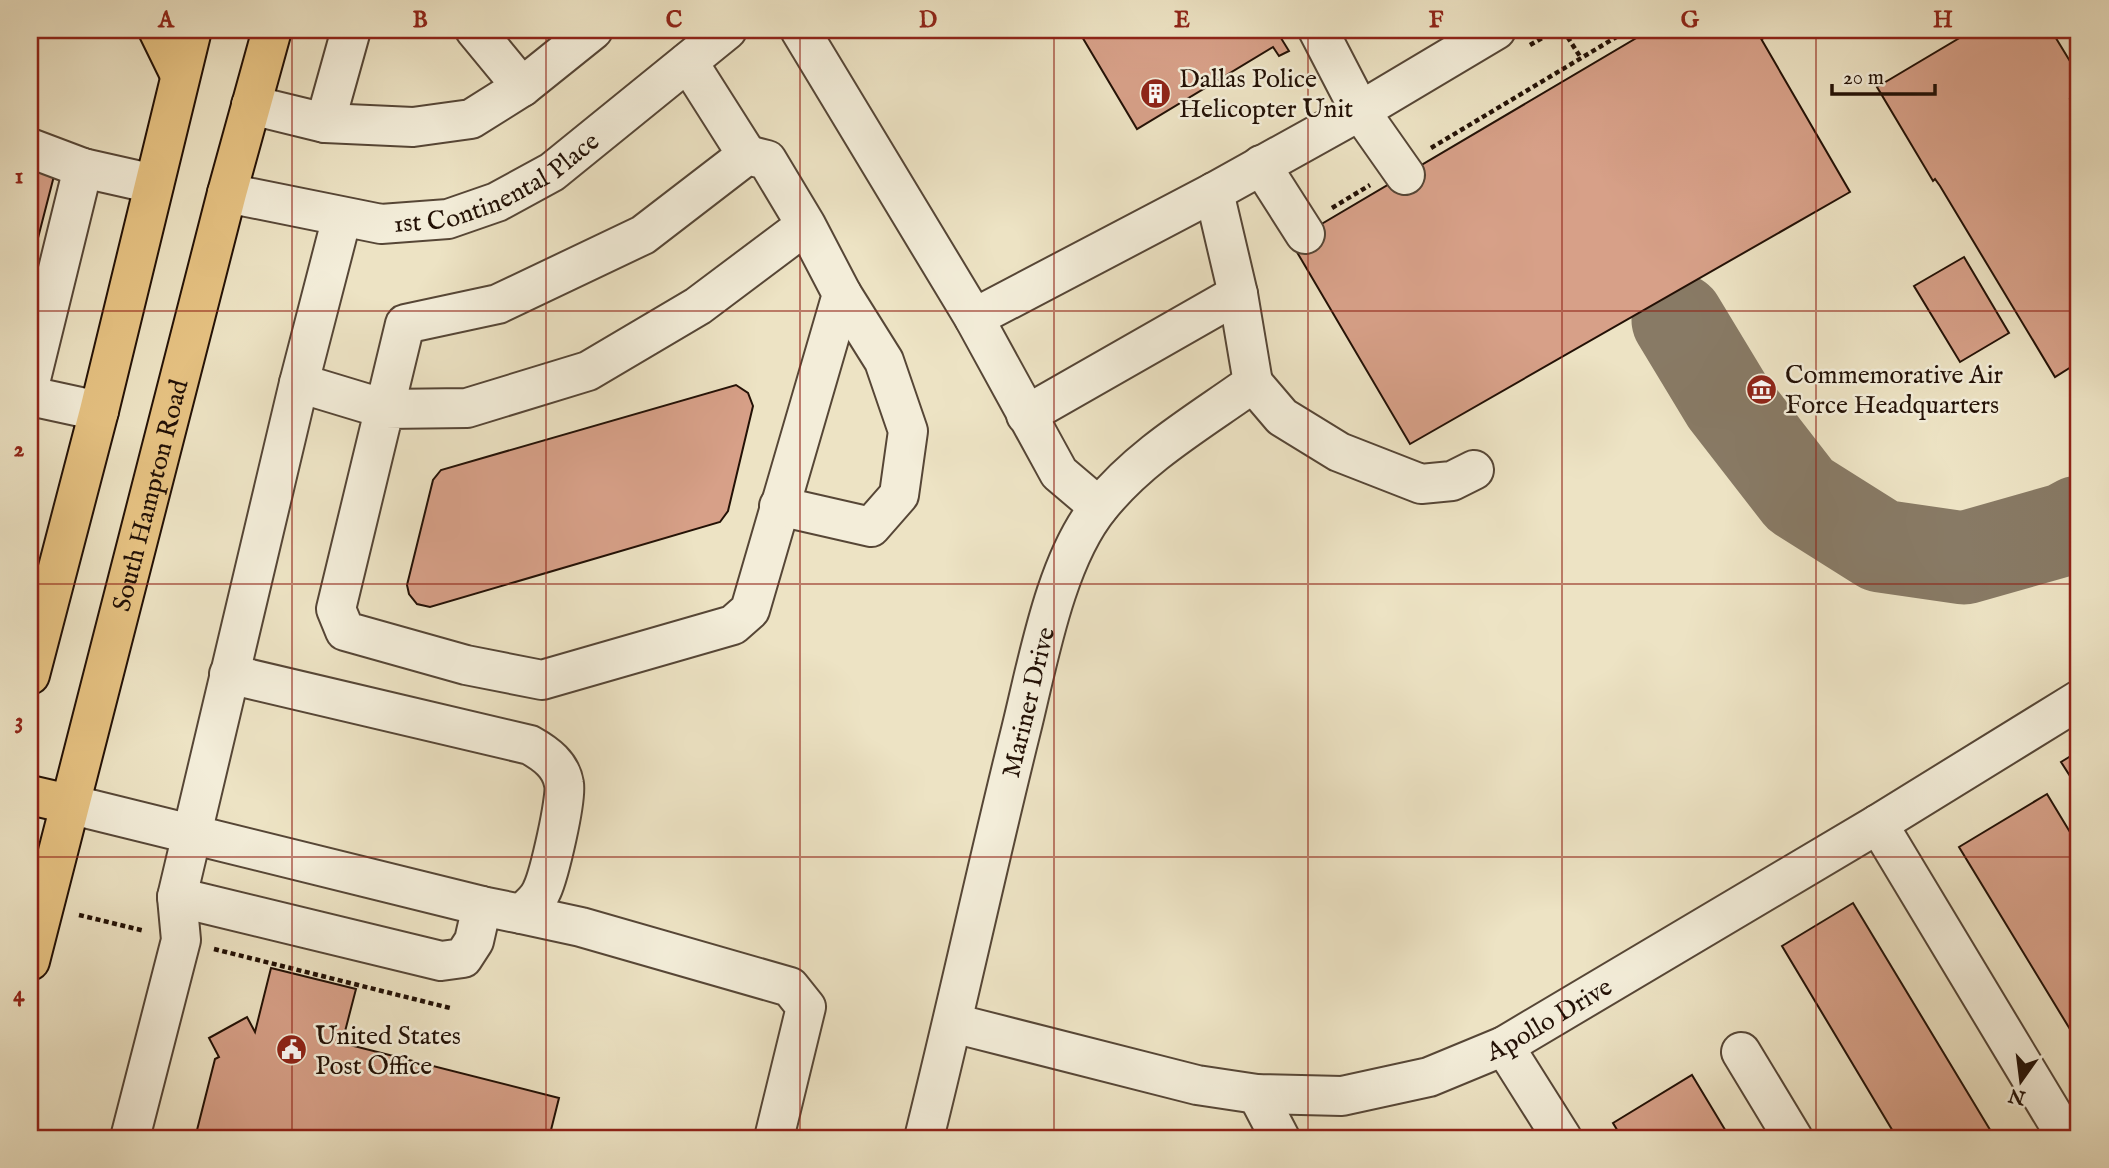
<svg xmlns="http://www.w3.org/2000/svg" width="2109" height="1168" font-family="'IM FELL English',serif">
<rect width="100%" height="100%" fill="#ede3c4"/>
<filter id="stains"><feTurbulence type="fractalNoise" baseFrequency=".00286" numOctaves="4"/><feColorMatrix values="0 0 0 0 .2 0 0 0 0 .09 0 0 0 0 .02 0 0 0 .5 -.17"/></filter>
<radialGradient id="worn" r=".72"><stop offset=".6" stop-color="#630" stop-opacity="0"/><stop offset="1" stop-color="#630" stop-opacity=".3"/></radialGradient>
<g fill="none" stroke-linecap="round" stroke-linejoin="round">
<!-- stream -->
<polyline stroke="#6a796c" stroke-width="10" points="1378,32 1381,30"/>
<!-- taxiway -->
<polyline stroke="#887a65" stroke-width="93" points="1678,320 1727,401 1800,495 1881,546 1964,558 2066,529 2079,522"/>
</g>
<!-- building -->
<g fill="#d7a088" stroke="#231106" stroke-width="2">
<polygon points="1078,30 1276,30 1289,51 1279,56 1273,47 1137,129"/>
<polygon points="1650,30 1756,30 1850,192 1410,444 1291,242"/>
<polygon points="1973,30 2051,30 2079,76 2079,93 2070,99 2079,113 2079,362 2055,377 1940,186 1935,179 1933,181 1877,87"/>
<polygon points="30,165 55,172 30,269"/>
<polygon points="1964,257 2009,333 1960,362 1914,286"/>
<polygon points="736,385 748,393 753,406 728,511 720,522 430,607 417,604 409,594 407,585 433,480 441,470"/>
<polygon points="2079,751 2079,790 2061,762"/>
<polygon points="2047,794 2079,847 2079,1044 1959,847"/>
<polygon points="1853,903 1995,1138 1897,1138 1782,946"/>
<polygon points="271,968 356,989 342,1043 559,1098 549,1138 195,1138 215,1059 219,1057 209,1038 247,1017 255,1032"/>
<polygon points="1692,1075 1730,1138 1622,1138 1613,1123"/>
</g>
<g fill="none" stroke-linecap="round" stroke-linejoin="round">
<defs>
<g id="minor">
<polyline points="475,30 522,87"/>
<polyline points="800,30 974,318 1059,473 1099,507"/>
<polyline points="1318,30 1360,111 1405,175"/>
<polyline points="688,62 747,155"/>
<polyline points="251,105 325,123 413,127 471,119 522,87 593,30"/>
<polyline points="325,123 351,30"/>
<polyline points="30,148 83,168 154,184"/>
<polyline points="1261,165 1305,234"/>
<path id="s1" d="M227 193 381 224 448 219 497 202 552 172 727 30"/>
<polyline points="974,318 1214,192 1360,111 1496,30"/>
<polyline points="30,383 83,168"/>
<polyline points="299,383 385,409 467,408 588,371 698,306 806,225 767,160 747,155 643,235 498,304 405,324 336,609 345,631 466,665 542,680 733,625 750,610 842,294 806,225"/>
<polyline points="1253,383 1282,417 1339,452 1421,484 1452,481 1474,470"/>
<polyline points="30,396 99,411"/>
<polyline points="1026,415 1238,294"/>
<polyline points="779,506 871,527 899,495 908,431 884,361 842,294"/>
<path d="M69 804 482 906 521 914C529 907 538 900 542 890 549 875 567 799 564 784 561 765 546 754 530 745L229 674"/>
<polyline points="1878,824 2067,1138"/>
<polyline points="177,897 441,961 463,958 474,941 482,906"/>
<polyline points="521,914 581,927 790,987 806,1007 774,1138"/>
<path id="s2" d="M953 1023 1197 1085 1257 1094 1342 1096 1429 1077 1504 1046 1878 824 2079 700"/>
<polyline points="1504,1046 1562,1138"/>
<polyline points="1741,1052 1793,1138"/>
<polyline points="1257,1094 1280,1138"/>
<polyline points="130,1138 181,940 177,897 299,383 342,217"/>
<path id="s3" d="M924 1138C958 1002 987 866 1021 730 1038 662 1055 561 1100 506 1141 455 1200 421 1253 383L1238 294 1214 192"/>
</g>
<g id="major">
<polyline points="158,30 180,75"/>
<polyline points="30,675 99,411 192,30"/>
<polyline points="30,795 69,804"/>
<path id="s4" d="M30 961 227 193 272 30"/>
</g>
</defs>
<!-- minor casing -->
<use href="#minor" stroke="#564636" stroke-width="42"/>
<!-- major casing -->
<use href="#major" stroke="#231106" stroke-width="42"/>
<!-- path -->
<g stroke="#231106" stroke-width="4.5" stroke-dasharray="5 3.5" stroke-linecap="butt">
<polyline points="1563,30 1581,58"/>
<polyline points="1761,38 1776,30"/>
<polyline points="1530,45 1556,30"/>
<polyline points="1431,148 1628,30"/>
<polyline points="1332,208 1370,185"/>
<polyline points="79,915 145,931"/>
<polyline points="214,949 450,1008"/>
</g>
<!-- minor -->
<use href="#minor" stroke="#f3edd9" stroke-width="38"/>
<!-- major -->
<use href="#major" stroke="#e6c282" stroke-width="38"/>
</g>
<!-- grid -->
<path fill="none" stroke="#8f2418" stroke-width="2" stroke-opacity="0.55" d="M292 30V1138M546 30V1138M800 30V1138M1054 30V1138M1308 30V1138M1562 30V1138M1816 30V1138M30 311H2079M30 584H2079M30 857H2079"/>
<!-- icons -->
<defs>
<symbol id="building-disc" viewBox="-11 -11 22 22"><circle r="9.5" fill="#8f2418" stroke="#f3edd9"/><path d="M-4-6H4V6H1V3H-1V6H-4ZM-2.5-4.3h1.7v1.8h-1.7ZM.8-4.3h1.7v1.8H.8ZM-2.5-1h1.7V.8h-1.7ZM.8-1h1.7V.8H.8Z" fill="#fff"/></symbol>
<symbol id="museum-disc" viewBox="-11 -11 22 22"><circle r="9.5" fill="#8f2418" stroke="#f3edd9"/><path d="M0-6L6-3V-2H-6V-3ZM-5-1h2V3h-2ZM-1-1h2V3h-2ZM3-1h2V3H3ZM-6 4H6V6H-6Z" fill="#fff"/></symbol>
<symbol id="civic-disc" viewBox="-11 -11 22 22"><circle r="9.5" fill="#8f2418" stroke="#f3edd9"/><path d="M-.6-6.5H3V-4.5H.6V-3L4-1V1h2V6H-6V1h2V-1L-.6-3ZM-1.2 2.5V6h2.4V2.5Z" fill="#fff"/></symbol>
</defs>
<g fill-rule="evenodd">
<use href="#building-disc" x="1138" y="76" width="35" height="35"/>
<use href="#museum-disc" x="1744" y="372" width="35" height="35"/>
<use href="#civic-disc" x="274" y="1032" width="35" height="35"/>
</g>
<g text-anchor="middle" stroke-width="5" stroke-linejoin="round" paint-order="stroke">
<!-- poi labels -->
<g font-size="26" fill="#231106" stroke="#f3edd9" text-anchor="start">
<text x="1179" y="87">Dallas Police<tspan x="1179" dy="30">Helicopter Unit</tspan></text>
<text x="1785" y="383">Commemorative Air<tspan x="1785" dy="30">Force Headquarters</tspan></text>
<text x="315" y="1044">United States<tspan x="315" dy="30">Post Office</tspan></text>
</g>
<!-- street labels -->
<g font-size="26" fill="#231106" stroke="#f3edd9">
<text dy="9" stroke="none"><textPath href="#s1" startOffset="282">1st Continental Place</textPath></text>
<text dy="9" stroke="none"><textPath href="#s4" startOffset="481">South Hampton Road</textPath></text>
<text dy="9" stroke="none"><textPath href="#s3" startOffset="448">Mariner Drive</textPath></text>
<text dy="9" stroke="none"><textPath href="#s2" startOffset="620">Apollo Drive</textPath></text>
</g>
</g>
<!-- margin -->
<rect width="2109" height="1168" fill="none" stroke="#ede3c4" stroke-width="77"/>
<!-- north arrow -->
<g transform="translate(2021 1081) rotate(194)" stroke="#f3edd9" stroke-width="5" paint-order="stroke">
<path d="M0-5L12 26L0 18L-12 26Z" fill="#231106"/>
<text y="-10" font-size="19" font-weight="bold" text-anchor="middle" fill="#231106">N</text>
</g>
<!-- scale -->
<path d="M1832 84v10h103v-10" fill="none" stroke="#231106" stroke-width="3.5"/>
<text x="1843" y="84" font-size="21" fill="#231106" stroke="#f3edd9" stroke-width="5" paint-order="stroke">20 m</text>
<rect x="38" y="38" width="2032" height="1092" fill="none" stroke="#8f2418" stroke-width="2.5"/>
<g font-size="23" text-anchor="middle" font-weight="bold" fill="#8f2418">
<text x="166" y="27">A</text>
<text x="420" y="27">B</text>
<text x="674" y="27">C</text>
<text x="928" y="27">D</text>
<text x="1182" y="27">E</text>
<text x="1436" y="27">F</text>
<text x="1690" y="27">G</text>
<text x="1943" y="27">H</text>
<text x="19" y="183">1</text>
<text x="19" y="456">2</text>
<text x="19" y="728">3</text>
<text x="19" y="1001">4</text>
</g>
<rect width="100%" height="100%" filter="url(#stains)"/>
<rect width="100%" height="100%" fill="url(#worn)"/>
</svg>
